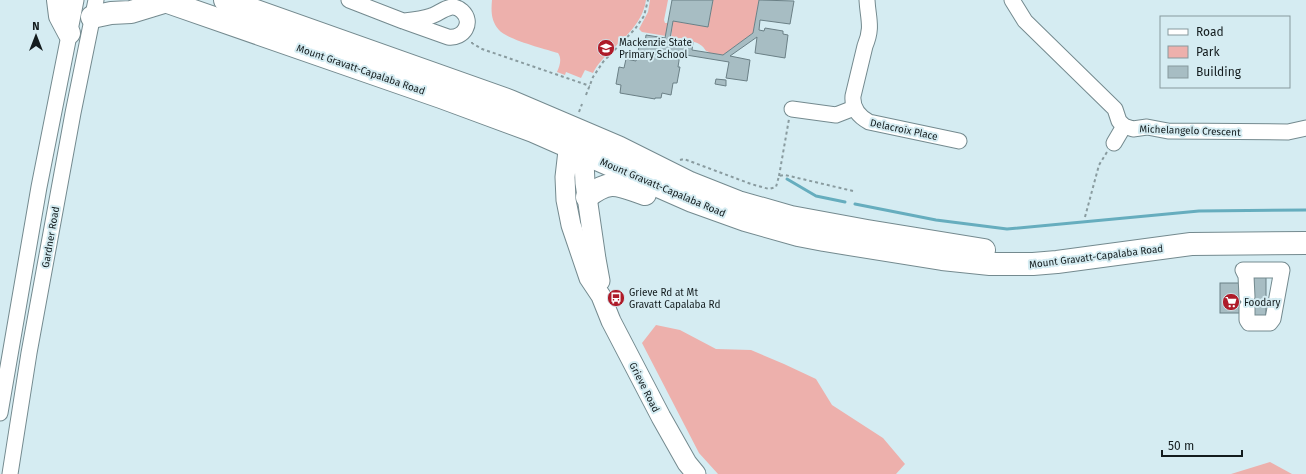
<svg xmlns="http://www.w3.org/2000/svg" width="1306" height="474" font-family="'Fira Sans',sans-serif">
<rect width="100%" height="100%" fill="#d5ecf2"/>
<!-- green -->
<g fill="#edb0ac">
<path d="M492 0H646C642 27 619 41 602 60 598 64 595 69 593 73L585 70 581 78 566 72 565 75 557 72C560 65 562 59 558 53 545 49 506 39 499 30 491 21 491 11 492 0Z"/>
<polygon points="650,0 668,0 664,20 665,23 668,23 666,36 642,32 639,29 648,12"/>
<path d="M713 0H759L753 33 723 55 709 53V52L706 51C700 39 682 40 671 39L673 21 708 27Z"/>
<polygon points="656,325 680,330 716,349 751,350 784,364 816,379 832,405 883,438 905,464 896,474 718,474 699,453 642,343"/>
<polygon points="1270,462 1292,474 1231,474"/>
</g>
<g fill="none" stroke-linecap="round" stroke-linejoin="round">
<!-- stream -->
<g stroke="#66adbe" stroke-width="3">
<polyline points="787,179 816,196 845,202"/>
<polyline points="855,204 936,220 1007,229 1199,211 1306,210"/>
</g>
</g>
<!-- building -->
<g fill="#a7bdc3" stroke="#6b8086">
<polygon points="672,0 713,0 708,27 673,21 670,39 693,42 692,50 723,55 753,33 759,0 794,1 790,24 760,20 759,30 764,31 765,28 783,31 783,34 788,35 785,58 755,53 757,37 730,56 750,60 747,81 726,78 729,62 680,54 678,67 680,67 677,83 673,83 671,95 662,93 661,98 655,98 655,99 620,93 621,85 616,84 619,67 624,68 626,59 636,61 640,42 645,43 646,35 665,38"/>
<polygon points="716,79 726,80 726,86 715,84"/>
<polygon points="1253,272 1266,272 1266,319 1252,319 1242,307 1242,297"/>
<rect x="1220" y="283" width="22" height="30"/>
</g>
<g fill="none" stroke-linecap="round" stroke-linejoin="round">
<defs>
<g id="minor">
<path d="M349 0 403 21 448 37C464 39 474 22 462 11 451 1 441 13 431 16 422 19 412 20 403 21"/>
<path d="M867 0C868 19 873 27 865 46L853 96C852 108 858 116 869 122L959 141"/>
<polyline points="1012,0 1025,21 1115,109 1119,121 1124,126 1133,129 1147,127 1168,131 1288,132 1306,128"/>
<polyline points="792,109 836,115 854,108"/>
<polyline points="1114,143 1124,126"/>
<polyline points="1247,297 1246,276 1243,270 1282,270 1273,319 1270,323 1249,323 1247,320 1247,307"/>
<polyline points="0,413 39,187 76,0"/>
<polyline points="10,474 29,353 73,113 96,0"/>
</g>
<g id="major">
<polyline points="570,133 565,177 566,200 571,225 589,278 601,296 611,321 661,417 687,463 696,474"/>
<polyline points="583,139 585,183 596,259 600,281"/>
</g>
<g id="highway">
<polyline points="58,0 60,16 69,33"/>
<polyline points="162,0 441,97 533,131 692,201 745,220 798,235 824,240 942,259 990,264 1033,264 1057,262 1191,244 1306,243"/>
<polyline points="225,0 510,101 618,147 690,183 738,202 791,217 867,231 984,250"/>
<polyline points="92,17 111,13 131,12 167,1"/>
<path d="M587 197C611 178 618 185 645 194"/>
</g>
</defs>
<!-- minor casing -->
<use href="#minor" stroke="#748a8f" stroke-width="17"/>
<!-- major casing -->
<use href="#major" stroke="#748a8f" stroke-width="21"/>
<!-- highway casing -->
<use href="#highway" stroke="#748a8f" stroke-width="24"/>
<!-- path -->
<g stroke="#899b9f" stroke-width="2" stroke-dasharray="3 3" stroke-linecap="butt">
<polyline points="472,42 472,43 482,49 590,86"/>
<polyline points="586,95 593,77 603,62 635,29 644,16 648,0"/>
<polyline points="579,112 582,104"/>
<polyline points="680,160 684,159 751,184 769,189 776,187 779,176 785,175 853,191"/>
<polyline points="779,176 789,119"/>
<polyline points="1085,217 1099,165 1107,152"/>
</g>
<!-- minor -->
<use href="#minor" stroke="#fff" stroke-width="15"/>
<!-- major -->
<use href="#major" stroke="#fff" stroke-width="19"/>
<!-- highway -->
<use href="#highway" stroke="#fff" stroke-width="22"/>
</g>
<!-- icons -->
<defs>
<symbol id="school-disc" viewBox="-11 -11 22 22"><circle r="9.5" fill="#ae1b29" stroke="#d5ecf2"/><path d="M0-5L7-2L0 1L-7-2ZM-4 1L0 2.5L4 1V4Q0 6-4 4Z" fill="#fff"/></symbol>
<symbol id="bus-disc" viewBox="-11 -11 22 22"><circle r="9.5" fill="#ae1b29" stroke="#d5ecf2"/><path d="M-5-6H5V4H4V6H2V4H-2V6H-4V4H-5ZM-3.5-4V0h7V-4ZM-3.5 1.2v1.5H-2V1.2ZM2 1.2v1.5H3.5V1.2Z" fill="#fff"/></symbol>
<symbol id="supermarket-disc" viewBox="-11 -11 22 22"><circle r="9.5" fill="#ae1b29" stroke="#d5ecf2"/><path d="M-6-5.5h2.5l.6 2H6L4.5 2H-2.5L-4.4-4H-6ZM-1.5 3.2a1.3 1.3 0 1 0 .1 0ZM3 3.2a1.3 1.3 0 1 0 .1 0Z" fill="#fff"/></symbol>
</defs>
<g fill-rule="evenodd">
<use href="#school-disc" x="596" y="38" width="20" height="20"/>
<use href="#bus-disc" x="606" y="288" width="20" height="20"/>
<use href="#supermarket-disc" x="1221" y="292" width="20" height="20"/>
</g>
<g text-anchor="middle" stroke-width="4" stroke-linejoin="round" paint-order="stroke">
<!-- poi labels -->
<g font-size="10" fill="#131c1e" stroke="#d5ecf2" text-anchor="start">
<text x="619" y="46">Mackenzie State<tspan x="619" dy="12">Primary School</tspan></text>
<text x="629" y="296">Grieve Rd at Mt<tspan x="629" dy="12">Gravatt Capalaba Rd</tspan></text>
<text x="1244" y="306">Foodary</text>
</g>
<!-- street labels -->
<g font-size="10" fill="#131c1e" stroke="#d5ecf2">
<text transform="translate(361 69) rotate(19)" y="4">Mount Gravatt-Capalaba Road</text>
<text transform="translate(904 129) rotate(12)" y="4">Delacroix Place</text>
<text transform="translate(1190 130) rotate(2)" y="4">Michelangelo Crescent</text>
<text transform="translate(663 187) rotate(23)" y="4">Mount Gravatt-Capalaba Road</text>
<text transform="translate(50 237) rotate(-80)" y="4">Gardner Road</text>
<text transform="translate(1096 256) rotate(-7)" y="4">Mount Gravatt-Capalaba Road</text>
<text transform="translate(645 387) rotate(63)" y="4">Grieve Road</text>
</g>
</g>
<!-- legend -->
<rect x="1160" y="16" width="130" height="72" fill="#d5ecf2" stroke="#87999d"/>
<rect x="1168" y="29" width="20" height="6" fill="#ffffff" stroke="#87999d"/>
<text x="1196" y="36" font-size="12" fill="#131c1e">Road</text>
<rect x="1168" y="46" width="20" height="12" fill="#edb0ac" stroke="#87999d"/>
<text x="1196" y="56" font-size="12" fill="#131c1e">Park</text>
<rect x="1168" y="66" width="20" height="12" fill="#a7bdc3" stroke="#87999d"/>
<text x="1196" y="76" font-size="12" fill="#131c1e">Building</text>
<!-- north arrow -->
<g transform="translate(36 36)" stroke="#d5ecf2" stroke-width="3" paint-order="stroke">
<path d="M0-3L7 15L0 10L-7 15Z" fill="#131c1e"/>
<text y="-6" font-size="11" font-weight="bold" text-anchor="middle" fill="#131c1e">N</text>
</g>
<!-- scale -->
<path d="M1162 450v6h80v-6" fill="none" stroke="#131c1e" stroke-width="2"/>
<text x="1168" y="450" font-size="12" fill="#131c1e" stroke="#d5ecf2" stroke-width="3" paint-order="stroke">50 m</text>
</svg>
